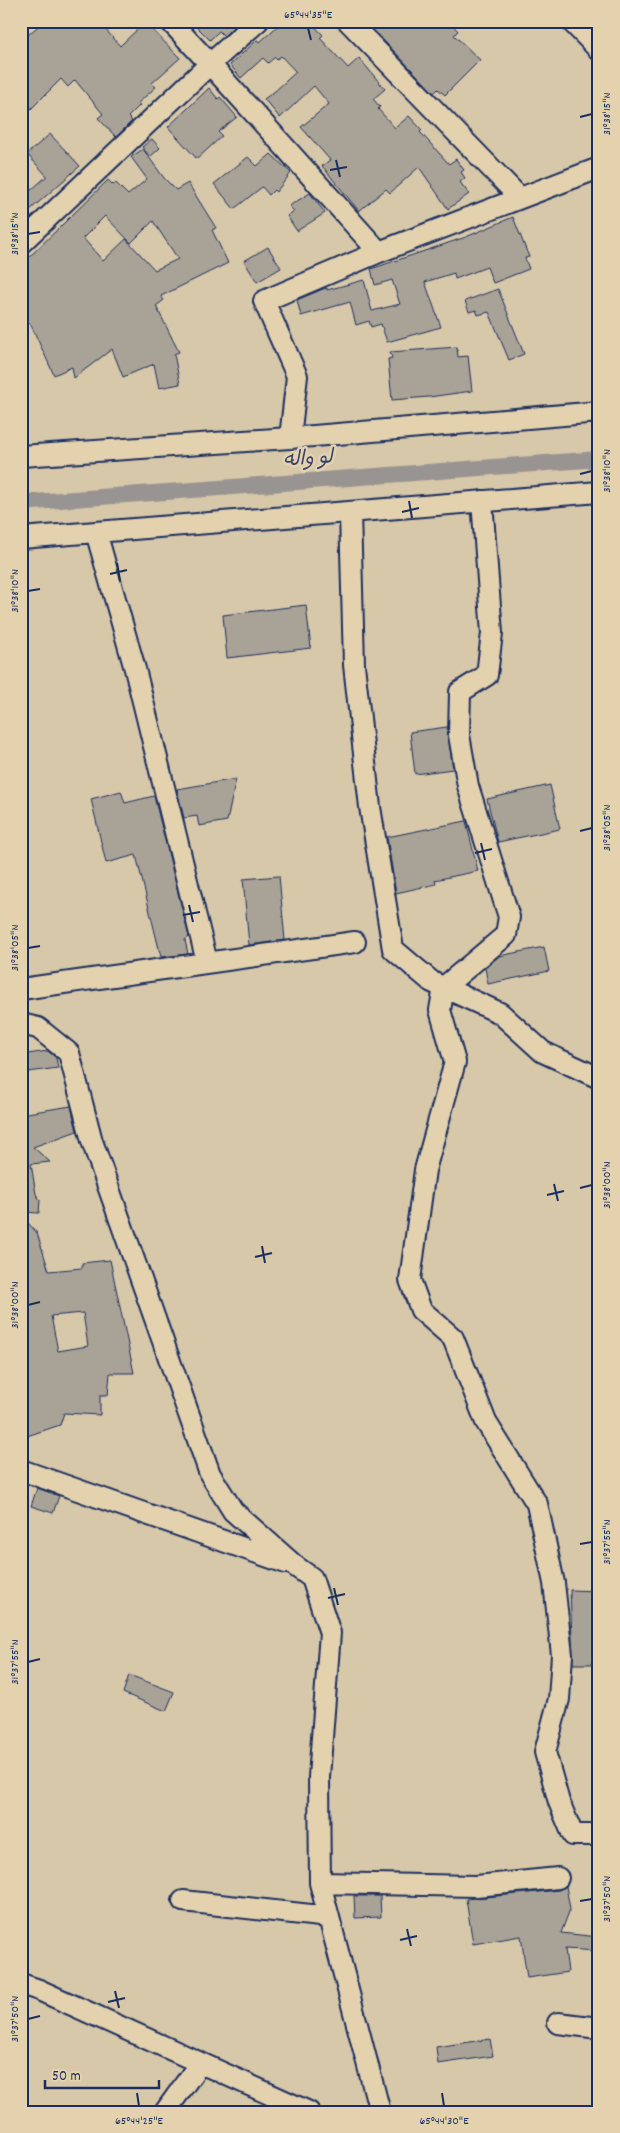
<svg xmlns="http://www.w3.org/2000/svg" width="620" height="2133" font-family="Dekko,'Playpen Sans Arabic',sans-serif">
  <rect width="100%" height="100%" fill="#d8c8aa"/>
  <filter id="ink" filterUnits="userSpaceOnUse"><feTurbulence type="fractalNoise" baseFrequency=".02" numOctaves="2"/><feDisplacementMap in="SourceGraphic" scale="10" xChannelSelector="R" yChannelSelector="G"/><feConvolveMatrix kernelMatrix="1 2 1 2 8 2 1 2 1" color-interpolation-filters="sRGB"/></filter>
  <g filter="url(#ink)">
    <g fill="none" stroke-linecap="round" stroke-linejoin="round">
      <path stroke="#989491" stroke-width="16" d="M21 503 599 459"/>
    </g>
    <path fill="#a9a297" stroke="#1b2f5e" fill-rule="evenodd" d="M44 21H98L120 46 145 22 180 58 152 83 156 87 138 103 140 105 128 117 132 121 116 137 98 118 103 114 75 80 68 87 61 79 31 109 21 100V41Z
      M191 21H239L224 36 219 31 210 40Z
      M283 21H310L323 35 320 38 348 68 359 58 385 89 373 99 380 107 378 109 395 128 409 116 422 130 420 132 449 164 456 159 464 170 461 172 465 178 460 182 469 194 448 209 419 167 390 193 386 189 359 211 322 166 330 160 301 127 329 104 314 86 280 118 264 99 275 91 296 72 281 56 277 59 275 57 268 63 263 58 241 78 230 65 257 40 260 42Z
      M365 21H449L458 31 454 35 480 60 445 95 438 89 434 93Z
      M209 88 218 99 220 97 237 117 218 132 222 136 197 159 168 127Z
      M50 134 80 166 30 210 21 199 47 176 27 154Z
      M152 139 160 148 150 157 142 147Z
      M143 149 164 178 176 190 188 183 216 228 212 230 228 263 161 296 164 300 156 306 179 352 174 354 180 384 159 388 154 364 123 377 112 349 74 378 72 367 54 375 30 323 21 326V265L108 180 113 185 116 183 128 195 147 179 131 157ZM105 216 131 243 153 221 178 259 155 270 126 239 103 261 83 238Z
      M271 154 291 173 276 192 274 190 269 195 262 187 234 209 214 184 248 157 257 166Z
      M310 193 325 213 297 231 287 216 294 211 289 206Z
      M513 217 529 257 525 258 529 269 493 283 487 267 455 279 454 273 425 282 441 327 387 342 381 324 371 327 369 321 356 325 350 302 301 316 297 300 323 289 327 288V290L364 280 372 311 400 304 392 280 375 285 371 269 466 237Z
      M268 247 281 268 257 282 244 261Z
      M498 289 524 354 509 360 489 312 478 315 476 310 469 312 465 301Z
      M457 347 458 357 468 356 472 391 429 397 392 400 388 359 392 358 390 352Z
      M306 605 311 648 227 658 223 615Z
      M447 727 453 769 415 774 410 732Z
      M236 779 227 821 199 826 197 816 184 818 177 789Z
      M550 785 560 829 498 842 487 799Z
      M121 791 125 803 154 796 189 937 185 940 188 954 161 957 136 855 106 863 91 799Z
      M466 821 478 871 435 880 436 884 396 893 387 837Z
      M279 876 285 940 249 945 243 879Z
      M544 947 549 971 488 984 485 968 499 956Z
      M48 1051 56 1058 58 1068 21 1073V1055Z
      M71 1106 77 1131 33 1147 50 1162 31 1164 36 1194 40 1200 39 1213 21 1212V1137L23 1127H21V1114Z
      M21 1215 37 1233 49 1271 82 1268V1263L110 1260 134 1373H110L108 1395H100V1415L64 1413 60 1425 21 1438V1372H28L21 1338ZM83 1313 88 1346 58 1351 51 1316Z
      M37 1488 59 1496 53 1513 31 1506Z
      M570 1590 599 1591V1664H573Z
      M129 1675 174 1692 166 1711 123 1693Z
      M566 1886 570 1909 561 1933 599 1937V1951L565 1949 568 1972 527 1978 521 1936 473 1944 466 1899 559 1890Z
      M354 1896H380L381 1917 355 1918Z
      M490 2039 493 2056 438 2064 436 2047Z"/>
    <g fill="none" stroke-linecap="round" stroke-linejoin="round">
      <defs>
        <path id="minor" d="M170 21 210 64 379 252
          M348 21 519 197
          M571 21 599 50
          M21 243 210 64 258 21
          M290 438 297 376 264 301 379 252 599 168
          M21 456 290 438 599 412
          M482 501 492 633 487 675 460 692 459 735 468 786 509 917 506 935 444 987 440 1010 455 1062 425 1170 410 1280 421 1310 453 1338 486 1422 537 1504 554 1583 562 1655 559 1699 545 1752 559 1802 573 1835H599
          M350 512 354 665 370 807 393 949 432 982 500 1013 543 1052 599 1078
          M96 532 135 669 207 962
          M21 538 599 492
          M21 989 355 942
          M21 1024 38 1028 69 1053 92 1141 210 1474 233 1511 295 1566 312 1578 330 1633 319 1777 320 1883 380 2112
          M21 1470 286 1563
          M320 1883 476 1886 558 1878
          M183 1901 329 1917
          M21 1984 39 1990 309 2112
          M558 2023 599 2028
          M165 2112 200 2063"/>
      </defs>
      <use href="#minor" stroke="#1b2f5e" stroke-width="24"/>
      <use href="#minor" stroke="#e4d2af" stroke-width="20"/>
    </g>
  </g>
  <path fill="none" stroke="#1b2f5e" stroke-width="2" d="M308 28 311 40M580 117 592 114M336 160 340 177M330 170 347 167M28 234 40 232M580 474 592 471M409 501 412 518M402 512 419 508M117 563 120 581M110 574 127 570M28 591 40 589M580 831 592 828M481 843 485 860M475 853 492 849M189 905 193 922M183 915 200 912M28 948 40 946M554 1184 558 1201M580 1188 592 1185M547 1195 564 1191M262 1246 265 1263M255 1257 272 1253M28 1305 40 1302M580 1544 592 1542M334 1588 338 1605M328 1598 345 1594M28 1662 40 1659M580 1901 592 1899M407 1929 411 1946M400 1940 417 1936M115 1991 119 2008M108 2002 125 1998M28 2019 40 2016M137 2093 139 2106M442 2093 444 2106"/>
  <g text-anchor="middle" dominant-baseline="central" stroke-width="5" stroke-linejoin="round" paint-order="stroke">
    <g font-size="20" font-style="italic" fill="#344368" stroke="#e4d2af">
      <text transform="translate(308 460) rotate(-4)">لو واله</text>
    </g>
  </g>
  <rect width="620" height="2133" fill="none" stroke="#e4d2af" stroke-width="55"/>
  <path d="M45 2080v8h114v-8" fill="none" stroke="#1b2f5e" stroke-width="2.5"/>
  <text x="52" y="2080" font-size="15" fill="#1b2f5e" stroke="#e4d2af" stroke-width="4" paint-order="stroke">50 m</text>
  <rect x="28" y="28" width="564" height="2078" fill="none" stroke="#1b2f5e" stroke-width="2"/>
  <g font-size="12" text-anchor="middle" fill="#1b2f5e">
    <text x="308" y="18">65°44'35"E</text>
    <text transform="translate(606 114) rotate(-90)" y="4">31°38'15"N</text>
    <text transform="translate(14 234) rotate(-90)" y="4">31°38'15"N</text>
    <text transform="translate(606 471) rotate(-90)" y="4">31°38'10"N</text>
    <text transform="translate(14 591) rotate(-90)" y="4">31°38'10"N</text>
    <text transform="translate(606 828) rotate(-90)" y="4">31°38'05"N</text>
    <text transform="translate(14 948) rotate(-90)" y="4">31°38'05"N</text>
    <text transform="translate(606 1185) rotate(-90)" y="4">31°38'00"N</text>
    <text transform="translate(14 1305) rotate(-90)" y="4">31°38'00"N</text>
    <text transform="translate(606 1542) rotate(-90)" y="4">31°37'55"N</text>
    <text transform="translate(14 1662) rotate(-90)" y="4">31°37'55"N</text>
    <text transform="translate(606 1899) rotate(-90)" y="4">31°37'50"N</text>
    <text transform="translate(14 2019) rotate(-90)" y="4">31°37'50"N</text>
    <text x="139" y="2124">65°44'25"E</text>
    <text x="444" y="2124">65°44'30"E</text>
  </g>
</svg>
